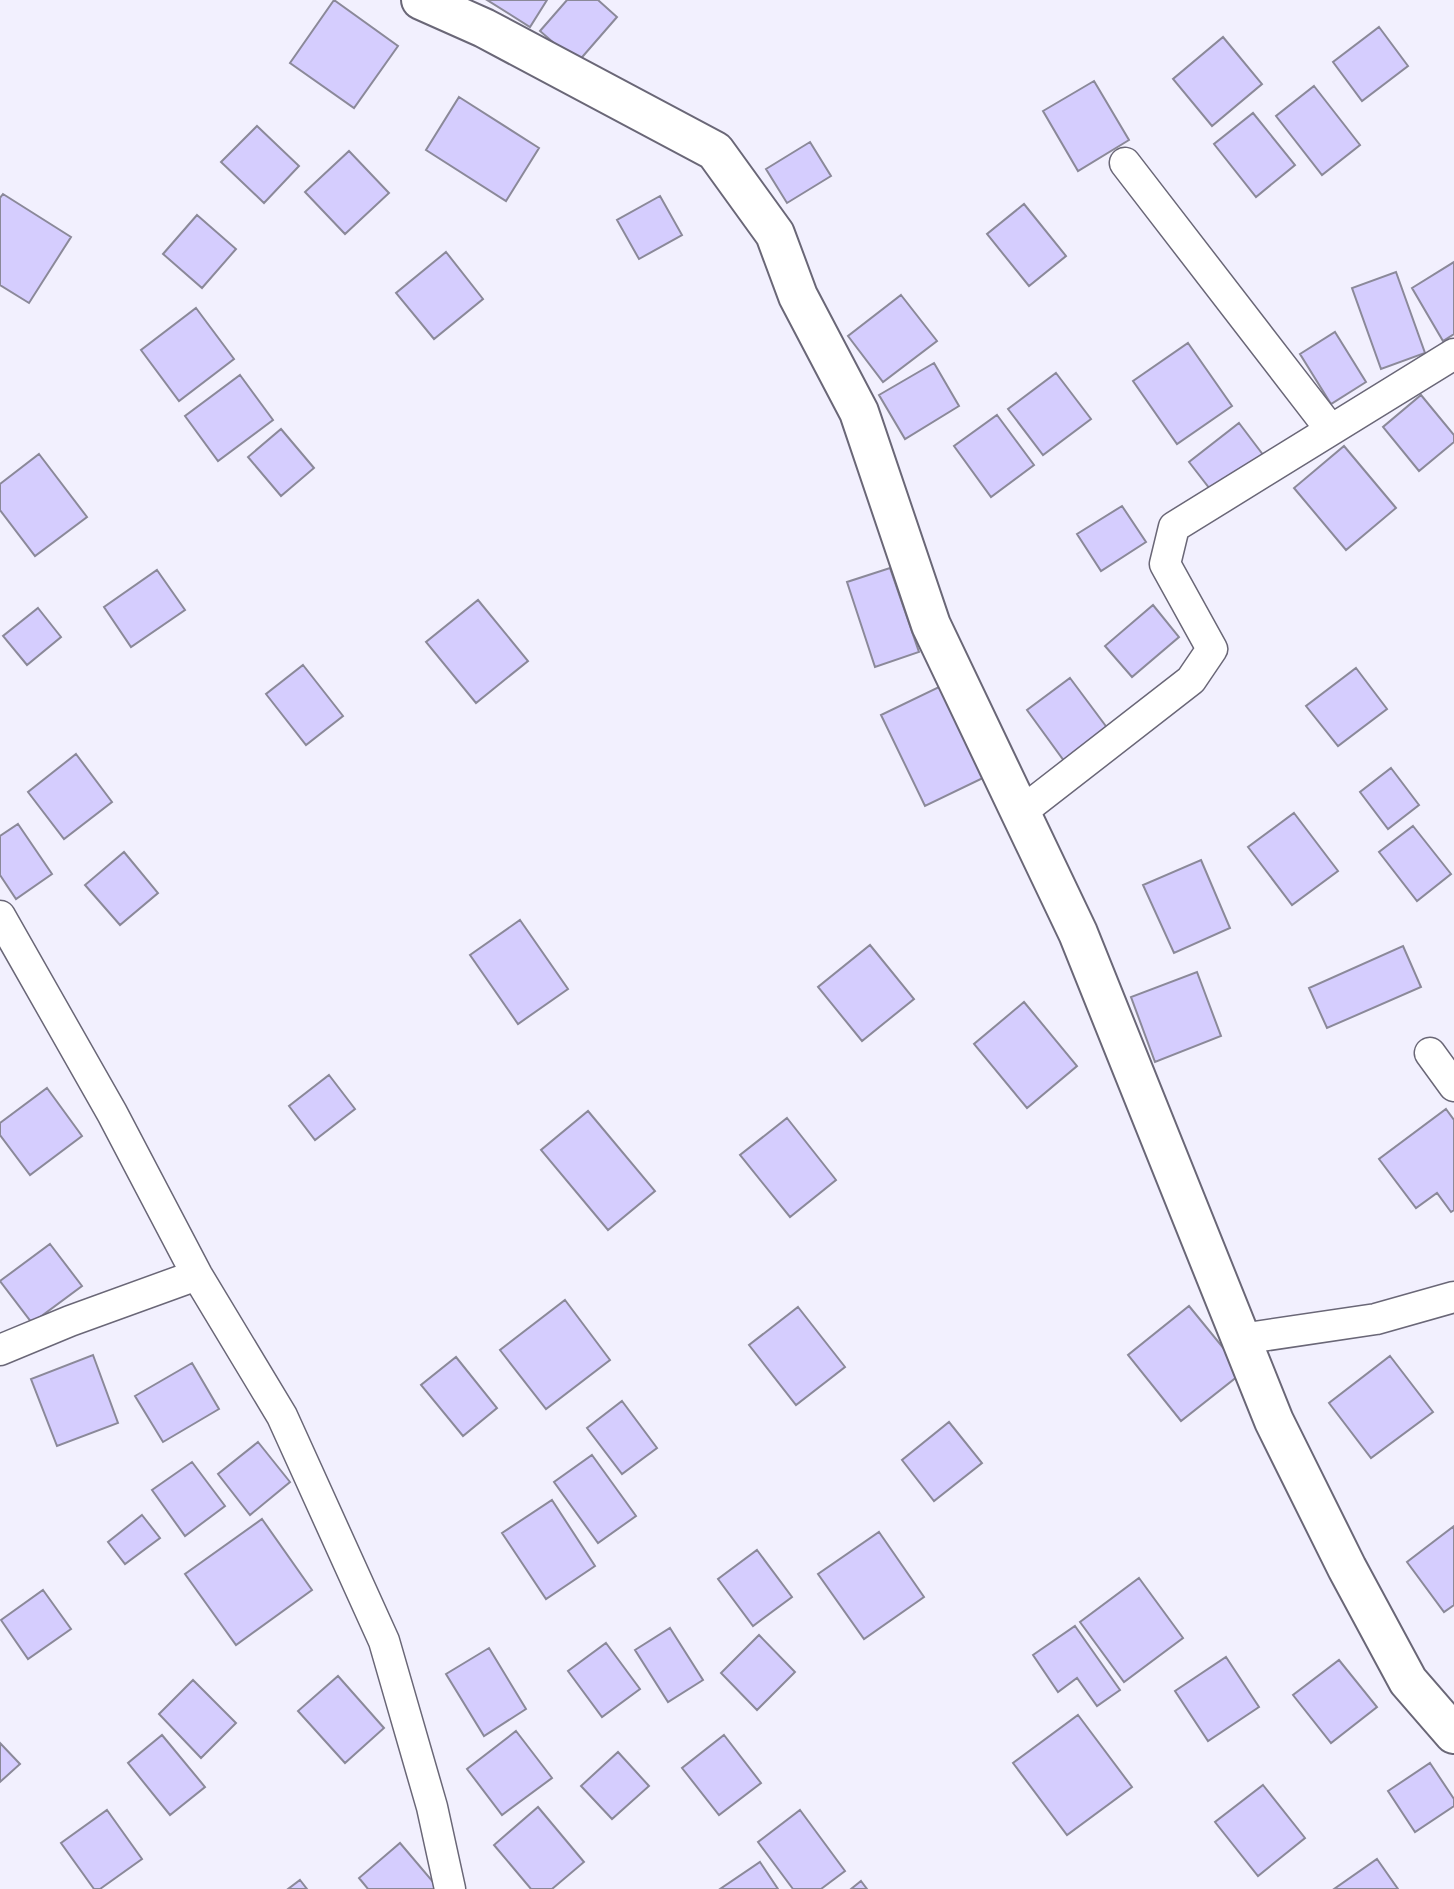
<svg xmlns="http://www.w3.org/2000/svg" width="1454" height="1889" font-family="'Asap Condensed',sans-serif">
  <rect width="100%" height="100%" fill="#f2f0fe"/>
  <path fill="#d5cdfe" stroke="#8b8999" stroke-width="2" d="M334 0 398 46 354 108 290 63Z
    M487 0H547L530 27Z
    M567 0H598L617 17 577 63 540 31Z
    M1379 27 1408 66 1362 101 1333 62Z
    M1223 37 1262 84 1212 126 1173 79Z
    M1094 81 1129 140 1078 171 1043 111Z
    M1314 86 1360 145 1322 175 1276 116Z
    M459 97 539 148 506 201 426 150Z
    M1253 113 1295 165 1256 197 1214 144Z
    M257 126 299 166 264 203 221 162Z
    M810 142 831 176 787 203 766 169Z
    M349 151 389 193 345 234 305 192Z
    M3 194 71 237 29 303 0 285V198Z
    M660 196 682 235 639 259 617 220Z
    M1024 204 1066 256 1029 286 987 234Z
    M197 215 236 249 202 288 163 254Z
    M446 252 483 299 434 339 396 293Z
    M1454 262V334L1443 341 1412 288Z
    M1396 272 1425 353 1381 369 1352 288Z
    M901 295 937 341 883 382 848 336Z
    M196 308 234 359 179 401 141 350Z
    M1335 332 1366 382 1331 404 1300 354Z
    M1188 343 1232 406 1177 444 1133 381Z
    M934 363 959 406 905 439 879 395Z
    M1056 373 1091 419 1043 455 1008 409Z
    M240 375 273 420 218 461 185 416Z
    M1421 395 1454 435V442L1419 471 1383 427Z
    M997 415 1034 465 991 497 954 446Z
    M1239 423 1267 460 1217 498 1189 462Z
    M281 429 314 468 281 496 248 457Z
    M1344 446 1396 508 1346 550 1294 488Z
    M39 454 87 517 35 556 0 510V484Z
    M1122 506 1146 542 1101 571 1077 534Z
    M890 568 919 652 875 667 847 582Z
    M157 570 185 610 131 647 104 607Z
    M478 600 528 661 476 703 426 642Z
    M1153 605 1179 637 1132 677 1105 646Z
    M38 608 61 637 27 665 3 636Z
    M303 665 343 716 306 745 266 694Z
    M1356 668 1387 709 1338 746 1306 706Z
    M1070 678 1111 733 1067 765 1027 710Z
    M941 686 985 777 925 806 881 715Z
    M76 754 112 802 64 839 28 792Z
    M1391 768 1419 805 1388 829 1360 792Z
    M1294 813 1338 871 1292 905 1248 847Z
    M18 824 52 874 16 899 0 875V836Z
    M1413 826 1451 874 1417 901 1379 852Z
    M124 852 158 893 120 925 85 885Z
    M1201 860 1230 928 1174 953 1143 885Z
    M520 920 568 989 518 1024 470 955Z
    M870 945 914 999 862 1041 818 987Z
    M1403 946 1421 987 1327 1028 1309 988Z
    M1197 972 1221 1036 1155 1062 1131 997Z
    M1024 1002 1077 1066 1027 1108 974 1044Z
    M329 1075 355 1109 315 1140 289 1106Z
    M47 1088 82 1136 30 1175 0 1135V1123Z
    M1446 1109 1454 1120V1210L1451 1212 1437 1193 1416 1208 1379 1159Z
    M588 1111 655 1191 608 1230 541 1150Z
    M787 1118 836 1180 790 1217 740 1155Z
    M50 1244 82 1286 32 1323 0 1281Z
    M565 1300 610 1360 546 1409 500 1350Z
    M1189 1306 1243 1372 1181 1421 1128 1355Z
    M798 1307 845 1367 796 1405 749 1345Z
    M93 1355 118 1423 57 1446 31 1379Z
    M1390 1356 1433 1412 1371 1458 1329 1403Z
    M456 1357 497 1408 463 1436 421 1385Z
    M192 1363 219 1409 163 1442 135 1396Z
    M622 1401 657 1448 622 1474 587 1428Z
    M949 1422 982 1463 934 1501 902 1460Z
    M258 1442 290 1482 250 1515 218 1474Z
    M592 1455 636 1516 598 1543 554 1482Z
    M192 1462 225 1506 185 1536 152 1490Z
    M552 1500 595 1566 546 1599 502 1533Z
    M142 1515 160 1538 125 1564 108 1542Z
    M262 1519 312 1590 236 1645 185 1574Z
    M1454 1526V1605L1444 1612 1407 1562Z
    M879 1532 924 1597 864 1639 818 1574Z
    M757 1550 792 1597 753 1626 718 1579Z
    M1139 1578 1183 1638 1124 1682 1080 1622Z
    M43 1590 71 1629 28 1659 1 1620Z
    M1075 1626 1120 1690 1097 1706 1077 1678 1058 1692 1033 1655Z
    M670 1628 703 1680 668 1702 635 1650Z
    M759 1635 795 1672 757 1710 721 1673Z
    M606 1643 640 1689 602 1717 568 1671Z
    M489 1648 526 1709 484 1736 446 1674Z
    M1226 1657 1259 1707 1208 1741 1175 1691Z
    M1339 1660 1377 1707 1331 1743 1293 1695Z
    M338 1676 384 1728 345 1763 298 1711Z
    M193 1680 236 1723 201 1758 159 1714Z
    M1078 1715 1132 1787 1067 1835 1013 1763Z
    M516 1731 552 1778 502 1815 467 1769Z
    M162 1735 205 1787 170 1815 128 1763Z
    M724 1735 761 1783 719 1815 682 1768Z
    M0 1743 20 1764 0 1782Z
    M618 1752 649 1786 612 1819 581 1786Z
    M1430 1763 1454 1799V1806L1415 1832 1388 1791Z
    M1263 1785 1305 1838 1258 1876 1215 1822Z
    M538 1807 584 1862 552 1889H531L494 1845Z
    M107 1810 142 1859 100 1889H94L61 1843Z
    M800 1810 845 1871 821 1889H793L758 1842Z
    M400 1843 439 1889H368L359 1878Z
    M1377 1859 1398 1889H1334Z
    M760 1862 778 1889H720Z
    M300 1880 307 1889H288Z
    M861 1881 867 1889H851Z"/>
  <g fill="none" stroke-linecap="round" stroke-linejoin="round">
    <defs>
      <path id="minor" d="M1125 163 1331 430
        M1020 813 1191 680 1212 649 1165 564 1174 527 1454 354
        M0 916 112 1113 197 1275 282 1416 384 1641 432 1807 450 1889
        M1430 1053 1454 1086
        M1241 1339 1376 1319 1454 1297
        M0 1350 70 1321 197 1275"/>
      <path id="secondary" d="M421 0 484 28 715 151 775 234 798 296 859 412 931 625 1078 933 1274 1421 1347 1568 1408 1681 1454 1734"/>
    </defs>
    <use href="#minor" stroke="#6a6777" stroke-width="33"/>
    <use href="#secondary" stroke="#6a6777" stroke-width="42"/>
    <use href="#minor" stroke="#fff" stroke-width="30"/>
    <use href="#secondary" stroke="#fff" stroke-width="38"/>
  </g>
</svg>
